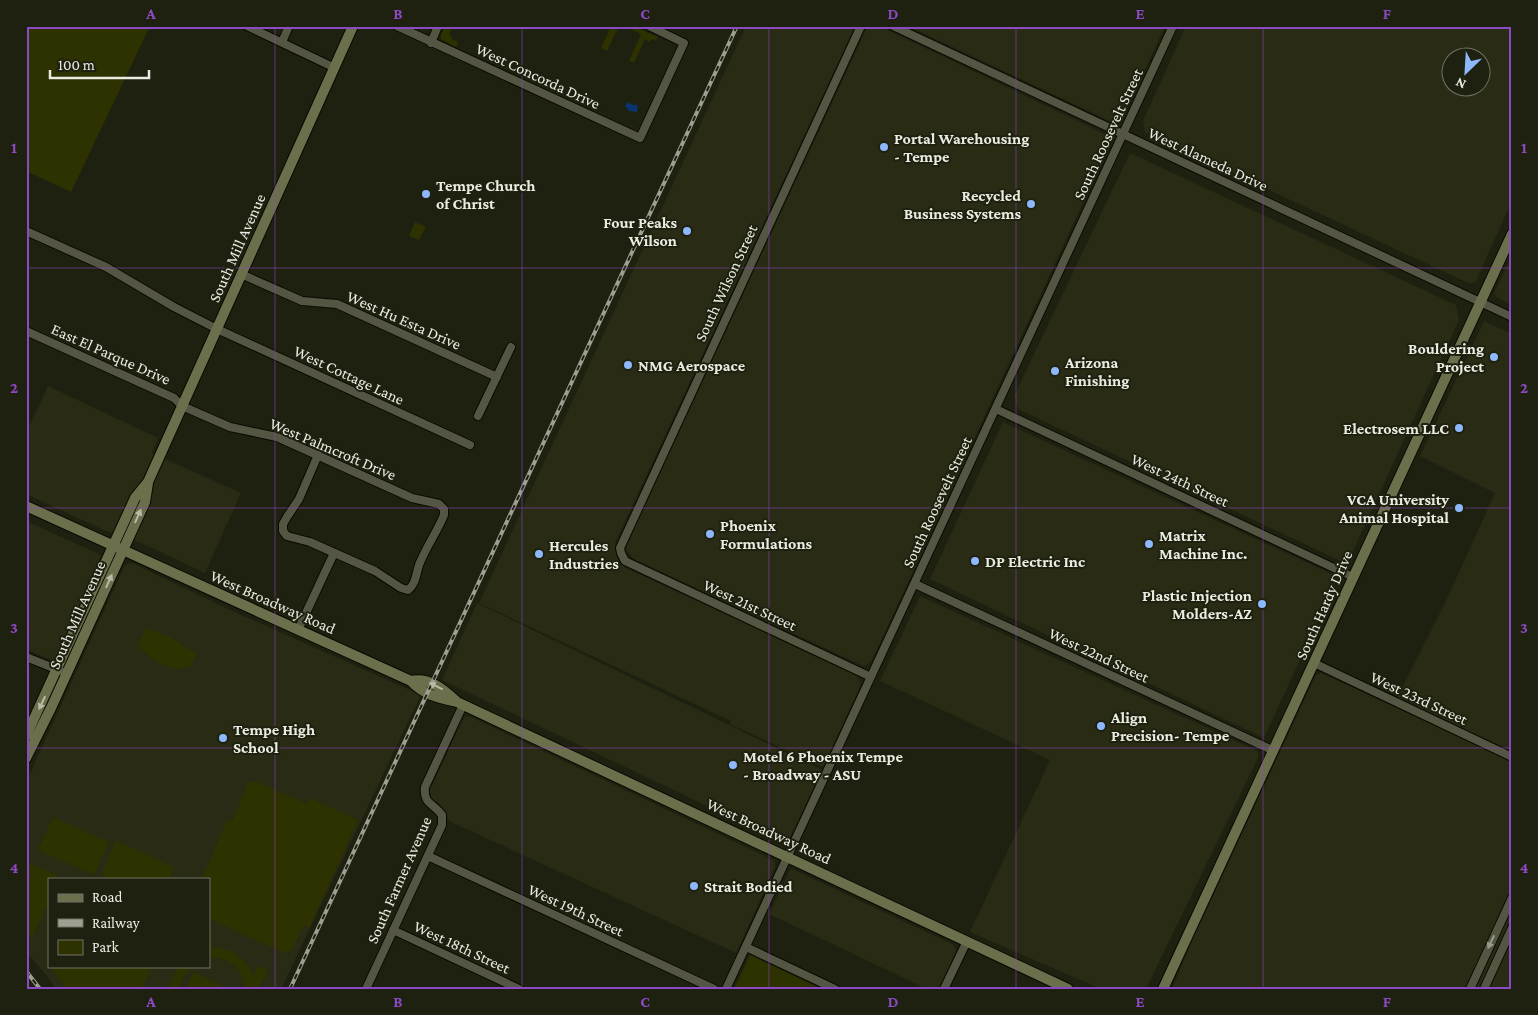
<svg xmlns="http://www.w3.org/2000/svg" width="1538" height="1015" font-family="'Crimson Pro',serif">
  <rect width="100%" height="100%" fill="#1f2110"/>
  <path fill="#292b14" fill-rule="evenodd" d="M746 26H855L616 541 615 551 619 562 626 568 856 675 860 681V687L823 767 730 724 731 721 479 603Z
    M869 26H879L1101 132 1108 136 1111 142 872 660 865 666 859 664 634 559 626 550 627 545 691 406 865 32Z
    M908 26H1165L1123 117 1115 122 1110 121Z
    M1186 26H1512V201L1476 281 1472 283H1468L1145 132 1143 121ZM1450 58H1480V88H1450Z
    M1130 153 1456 305 1459 320 1347 564 1018 409 1014 396Z
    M1512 256V305L1496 297 1494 293Z
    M1484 321 1512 334V989H1172L1194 936 1316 675 1321 673 1449 732 1452 723 1397 698 1444 605 1495 493 1420 456Z
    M48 386 158 438 152 453 241 493 205 573 139 542 106 531 26 494V433Z
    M1003 422 1338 577 1264 738 930 579Z
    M26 521 101 555 88 584 85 597 56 662 26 649Z
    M132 563 226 608 421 695 281 989H56L47 976 26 952V782L124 567 127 564ZM49 879H209V966H49Z
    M920 596 1257 751 1259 756 1146 989H1101L970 932 1050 760 880 681Z
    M477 603 822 770 787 844 442 680Z
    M469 716 775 861V867L736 953 449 821 443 809 431 798 430 790 462 721 465 717Z
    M790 870H794L952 944 955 947 956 952 940 989H927L769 914Z"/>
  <path fill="#2e3100" d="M26 26H150L71 192 26 171Z
    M445 26H453L449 34 452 36 451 39 458 42 456 47 441 39V35Z
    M611 26H619L607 51 601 48Z
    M632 26 658 37 656 41 652 39 650 42 645 39 634 63 629 61 641 34 631 29Z
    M415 222 426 227 419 240 409 236Z
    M146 628 163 635 170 636 186 648 197 653 191 666C187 667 183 669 179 669 164 668 147 657 138 645Z
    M255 781 307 804 310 798 358 820 309 928 304 925 292 950 284 953 209 919V879H202L227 820 232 822 248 783Z
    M53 817 109 842 94 875 38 850Z
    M116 841 174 867 169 879H110L101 875Z
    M26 862 56 874 58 879H49V902L32 938 26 935Z
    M209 947C228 946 247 957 253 976L258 966 268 970 259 989H245C244 969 228 956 209 958Z
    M750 955 822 989H734Z
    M50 966H153L141 989H67Z
    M178 966H191L185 974 178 989H168Z
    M193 972 230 989H185Z"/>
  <path fill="#0b3470" d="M628 102 633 105H638L637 112 629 111 625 106Z"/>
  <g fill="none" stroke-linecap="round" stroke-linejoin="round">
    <defs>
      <path id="street" d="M247 26 335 68
        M397 26 640 138 684 43 649 26
        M861 26 620 548 621 553 625 561 871 677
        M893 26 1512 317
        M282 42 289 26
        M431 43 438 26
        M26 231 106 267 174 307 217 329 470 445
        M241 274 302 301 337 304 497 377
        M26 331 174 398 182 406 230 427 277 437 412 498 439 504 444 509V515C437 532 426 547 419 565 416 574 416 584 408 590L401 588 375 571 310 542 287 536 283 531V524L287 517 299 499 318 455
        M996 409 1353 577
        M478 416 511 347
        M915 584 1272 750
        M298 630 334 553
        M26 657 61 671
        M1314 663 1512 757
        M428 856 714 989
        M393 930 519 989
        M746 947 835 989
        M366 989 442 825V815C434 803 423 805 425 787L463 705
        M726 989 1173 26
        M944 989 967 941
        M1470 989 1512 898
        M1484 989 1512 928"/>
      <path id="secondary" d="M26 506 411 681C424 695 439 698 457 702L1068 989
        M411 681C429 677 443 689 456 701
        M26 736 135 498 148 482 353 26
        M26 758 51 708 145 502 148 483
        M1163 989 1512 234"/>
    </defs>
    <use href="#street" stroke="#090a00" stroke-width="10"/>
    <use href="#secondary" stroke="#090a00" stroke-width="12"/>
    <use href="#street" stroke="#545643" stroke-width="8"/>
    <use href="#secondary" stroke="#6c6f4c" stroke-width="10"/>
    <defs>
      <path id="rail" d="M26 971 40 989
        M290 989 737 26"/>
    </defs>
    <use href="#rail" stroke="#9d9f91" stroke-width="4"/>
    <use href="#rail" stroke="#1f2110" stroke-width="2" stroke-dasharray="5.5" stroke-linecap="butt"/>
  </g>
  <defs><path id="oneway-solid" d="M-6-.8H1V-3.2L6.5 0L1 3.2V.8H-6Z" transform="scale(1.25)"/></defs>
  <g fill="#b8baa5">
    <use href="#oneway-solid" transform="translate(138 516) rotate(-66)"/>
    <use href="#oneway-solid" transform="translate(109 581) rotate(-66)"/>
    <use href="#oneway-solid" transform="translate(436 686) rotate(-154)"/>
    <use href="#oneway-solid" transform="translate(42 703) rotate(115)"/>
  </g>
  <use fill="#989a8a" href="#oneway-solid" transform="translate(1491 942) rotate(115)"/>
  <path fill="none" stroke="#8c49c4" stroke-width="1" stroke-opacity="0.55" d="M275 26V989M522 26V989M769 26V989M1016 26V989M1263 26V989M26 268H1512M26 508H1512M26 748H1512"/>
  <g fill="#8db9fc" stroke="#1f2110" stroke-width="2">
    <circle cx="884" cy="147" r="5"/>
    <circle cx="426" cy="194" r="5"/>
    <circle cx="1031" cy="204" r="5"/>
    <circle cx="687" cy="231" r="5"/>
    <circle cx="1494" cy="357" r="5"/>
    <circle cx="628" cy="365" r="5"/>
    <circle cx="1055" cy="371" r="5"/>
    <circle cx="1459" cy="428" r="5"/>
    <circle cx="1459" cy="508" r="5"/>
    <circle cx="710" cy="534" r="5"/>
    <circle cx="1149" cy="544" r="5"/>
    <circle cx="539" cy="554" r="5"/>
    <circle cx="975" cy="561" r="5"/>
    <circle cx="1262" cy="604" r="5"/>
    <circle cx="1101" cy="726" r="5"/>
    <circle cx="223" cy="738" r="5"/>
    <circle cx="733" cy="765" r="5"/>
    <circle cx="694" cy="886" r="5"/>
  </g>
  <g text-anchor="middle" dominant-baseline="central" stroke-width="4" stroke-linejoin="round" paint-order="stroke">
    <g font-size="16" fill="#ebece1" stroke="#1f2110">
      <text transform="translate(538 76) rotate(25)">West Concorda Drive</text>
      <text transform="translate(1108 134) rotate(-65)">South Roosevelt Street</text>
      <text transform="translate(1208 159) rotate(25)">West Alameda Drive</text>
      <text transform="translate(237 248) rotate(-66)">South Mill Avenue</text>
      <text transform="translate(726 283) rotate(-65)">South Wilson Street</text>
      <text transform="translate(404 320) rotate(24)">West Hu Esta Drive</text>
      <text transform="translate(111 354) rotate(24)">East El Parque Drive</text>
      <text transform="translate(349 375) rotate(25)">West Cottage Lane</text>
      <text transform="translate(333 449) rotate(23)">West Palmcroft Drive</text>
      <text transform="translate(1180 480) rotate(25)">West 24th Street</text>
      <text transform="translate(937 502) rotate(-65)">South Roosevelt Street</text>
      <text transform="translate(273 602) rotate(24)">West Broadway Road</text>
      <text transform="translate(750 605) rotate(25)">West 21st Street</text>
      <text transform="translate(1324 605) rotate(-66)">South Hardy Drive</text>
      <text transform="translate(77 615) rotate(-66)">South Mill Avenue</text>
      <text transform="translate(1099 655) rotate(25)">West 22nd Street</text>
      <text transform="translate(1419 698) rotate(25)">West 23rd Street</text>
      <text transform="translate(769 831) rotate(25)">West Broadway Road</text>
      <text transform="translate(399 880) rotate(-66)">South Farmer Avenue</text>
      <text transform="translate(576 910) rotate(25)">West 19th Street</text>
      <text transform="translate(462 947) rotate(25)">West 18th Street</text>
    </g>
    <g font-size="16" font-weight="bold" fill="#ebece1" stroke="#1f2110" text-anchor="start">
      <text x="894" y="138">Portal Warehousing<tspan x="894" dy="18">- Tempe</tspan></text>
      <text x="436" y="185">Tempe Church<tspan x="436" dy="18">of Christ</tspan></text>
      <text x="1021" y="195" text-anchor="end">Recycled<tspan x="1021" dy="18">Business Systems</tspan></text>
      <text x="677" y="222" text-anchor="end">Four Peaks<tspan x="677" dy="18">Wilson</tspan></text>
      <text x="1484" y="348" text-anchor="end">Bouldering<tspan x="1484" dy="18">Project</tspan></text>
      <text x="1065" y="362">Arizona<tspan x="1065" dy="18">Finishing</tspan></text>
      <text x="638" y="365">NMG Aerospace</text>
      <text x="1449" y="428" text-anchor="end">Electrosem LLC</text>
      <text x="1449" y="499" text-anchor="end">VCA University<tspan x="1449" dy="18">Animal Hospital</tspan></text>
      <text x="720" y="525">Phoenix<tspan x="720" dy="18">Formulations</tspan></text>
      <text x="1159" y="535">Matrix<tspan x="1159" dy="18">Machine Inc.</tspan></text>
      <text x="549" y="545">Hercules<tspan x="549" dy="18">Industries</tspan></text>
      <text x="985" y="561">DP Electric Inc</text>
      <text x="1252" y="595" text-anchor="end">Plastic Injection<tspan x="1252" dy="18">Molders-AZ</tspan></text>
      <text x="1111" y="717">Align<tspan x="1111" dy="18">Precision- Tempe</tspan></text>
      <text x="233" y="729">Tempe High<tspan x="233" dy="18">School</tspan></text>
      <text x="743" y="756">Motel 6 Phoenix Tempe<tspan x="743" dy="18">- Broadway - ASU</tspan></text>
      <text x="704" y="886">Strait Bodied</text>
    </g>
  </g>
  <rect width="1538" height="1015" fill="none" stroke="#1f2110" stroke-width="55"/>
  <rect x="48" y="878" width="162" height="90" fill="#1f2110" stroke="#717264"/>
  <rect x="58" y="894" width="25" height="8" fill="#6c6f4c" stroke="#717264"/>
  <text x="92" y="902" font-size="15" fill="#ebece1">Road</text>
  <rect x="58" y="919" width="25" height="8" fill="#9d9f91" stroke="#717264"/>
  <text x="92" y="928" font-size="15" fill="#ebece1">Railway</text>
  <rect x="58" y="940" width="25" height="15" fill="#2e3100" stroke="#717264"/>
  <text x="92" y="952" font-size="15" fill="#ebece1">Park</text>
  <g transform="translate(1466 72) rotate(205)"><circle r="24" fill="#1f2110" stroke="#717264"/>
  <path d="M0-4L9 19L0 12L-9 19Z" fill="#8db9fc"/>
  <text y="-8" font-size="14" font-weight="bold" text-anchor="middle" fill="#ebece1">N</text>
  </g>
  <path d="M50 70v8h99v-8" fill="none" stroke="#ebece1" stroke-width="2.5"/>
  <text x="58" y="70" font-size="15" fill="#ebece1" stroke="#1f2110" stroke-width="4" paint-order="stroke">100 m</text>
  <rect x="28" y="28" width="1482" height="960" fill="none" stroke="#8c49c4" stroke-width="2"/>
  <g font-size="16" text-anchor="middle" font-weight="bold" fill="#8c49c4">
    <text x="151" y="19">A</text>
    <text x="398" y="19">B</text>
    <text x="645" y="19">C</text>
    <text x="893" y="19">D</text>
    <text x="1140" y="19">E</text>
    <text x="1387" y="19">F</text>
    <text x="14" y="153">1</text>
    <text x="1524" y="153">1</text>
    <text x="14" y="393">2</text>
    <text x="1524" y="393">2</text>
    <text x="14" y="633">3</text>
    <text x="1524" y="633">3</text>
    <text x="14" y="873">4</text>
    <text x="1524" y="873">4</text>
    <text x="151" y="1007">A</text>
    <text x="398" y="1007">B</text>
    <text x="645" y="1007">C</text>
    <text x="893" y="1007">D</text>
    <text x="1140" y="1007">E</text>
    <text x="1387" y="1007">F</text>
  </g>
</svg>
